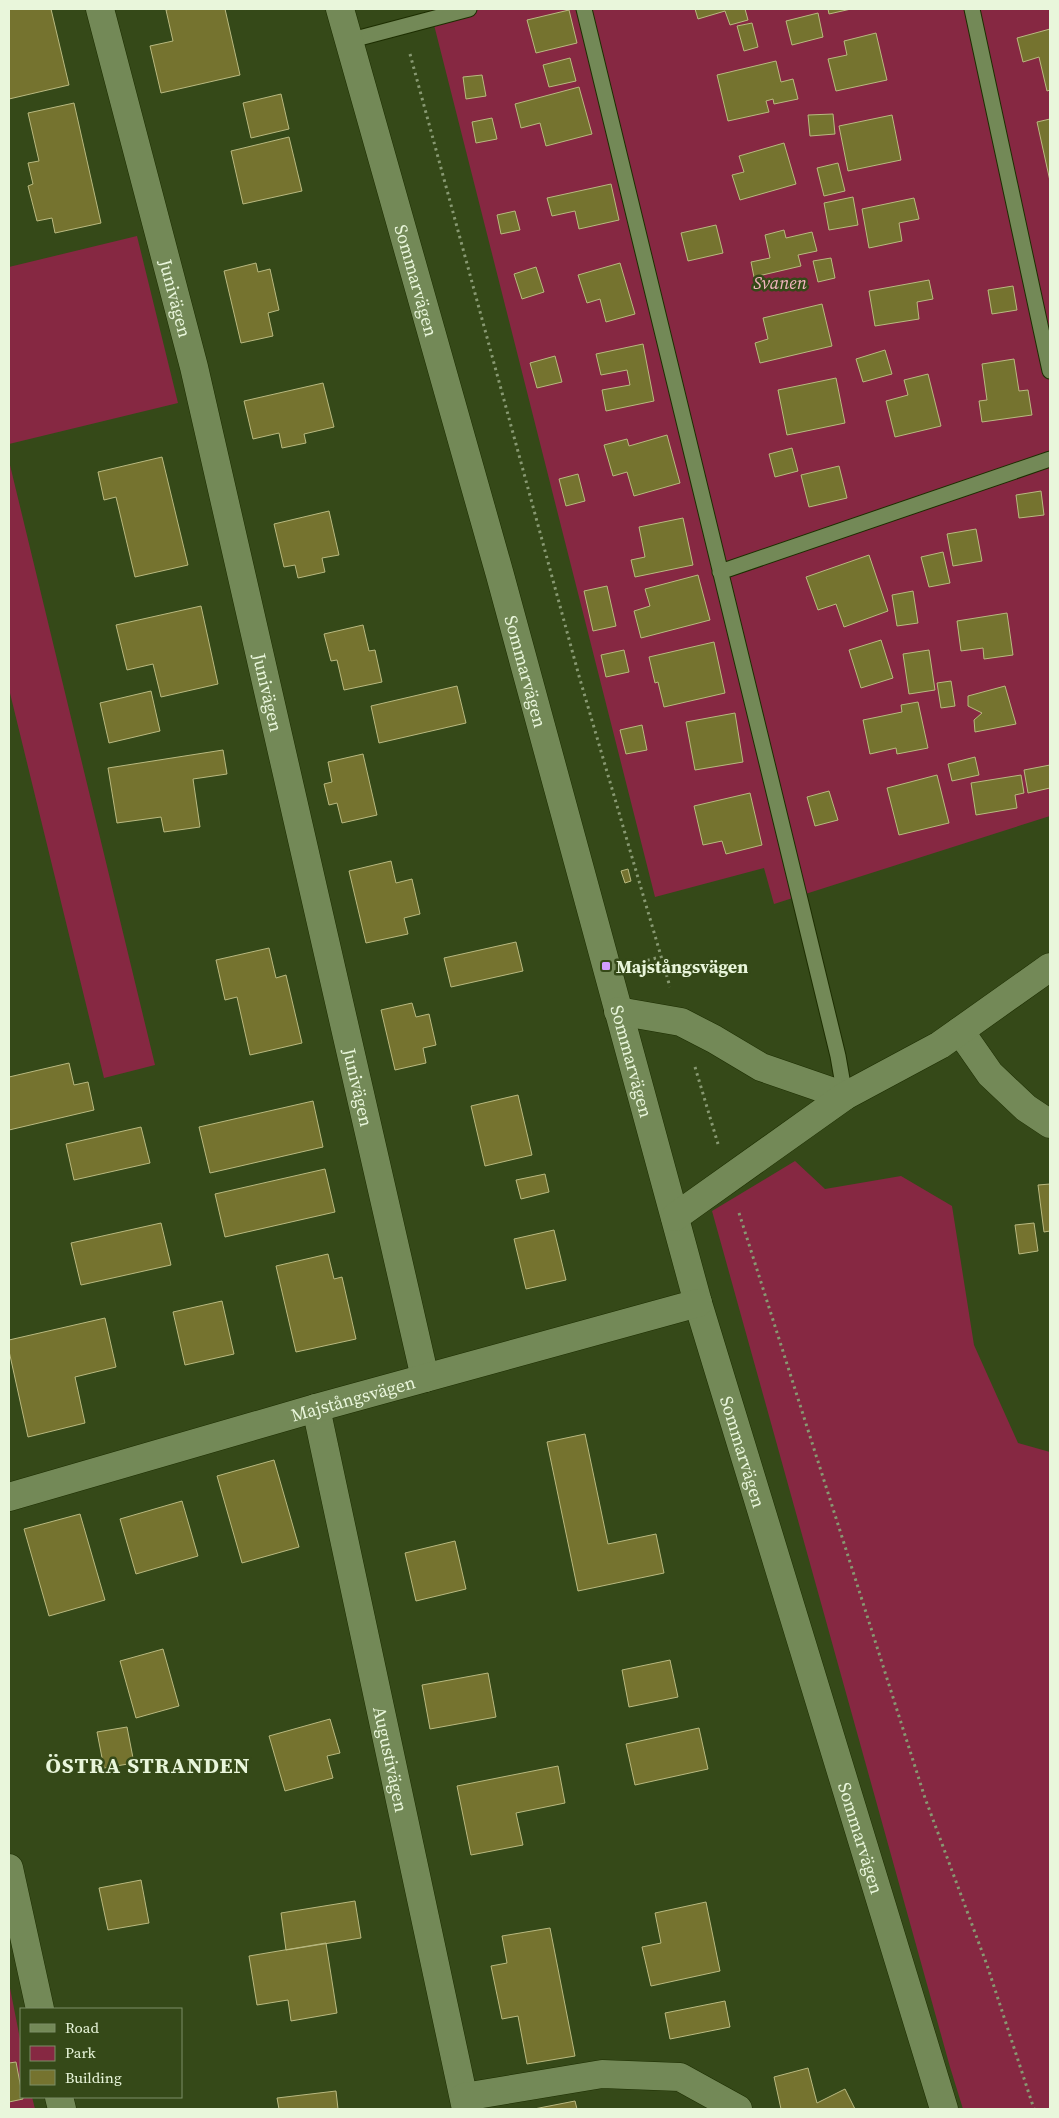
<svg xmlns="http://www.w3.org/2000/svg" width="1059" height="2118" font-family="'Source Serif 4',serif">
  <rect width="100%" height="100%" fill="#354918"/>
  <path fill="#862842" d="M430 9H1050V816L774 904 764 868 655 897Z
    M137 236 178 403 9 444V267Z
    M9 461 155 1065 104 1078 9 689Z
    M795 1161 825 1189 901 1176 952 1206 974 1345 1018 1443 1050 1452V2109H963L950 2067 712 1211Z
    M9 1983 21 2044V2097H32L35 2109H9Z"/>
  <path fill="#75732f" stroke="#b9b980" d="M9 9H51L69 85 9 99Z
    M170 9H225L240 75 161 93 150 46 173 41 166 10Z
    M695 9H745L748 20 730 25 725 11 698 19Z
    M828 9H851L829 14Z
    M569 10 577 43 536 53 527 20Z
    M818 13 823 37 792 45 786 21Z
    M752 23 758 47 744 51 737 26Z
    M1050 29V90L1047 91 1039 57 1023 62 1017 38Z
    M876 33 887 80 836 91 828 59 847 55 844 41Z
    M570 58 576 81 549 87 543 65Z
    M776 61 781 82 793 79 798 99 774 104 773 99 766 101 769 112 728 121 717 75Z
    M482 75 486 96 466 99 463 77Z
    M579 87 592 134 546 146 540 123 521 128 515 104Z
    M281 94 289 129 251 138 243 103Z
    M74 103 101 223 55 233 52 218 37 221 28 186 33 184 28 163 39 161 28 113Z
    M833 114 835 134 810 136 808 115Z
    M892 115 901 160 848 171 839 126Z
    M492 118 497 139 476 143 472 122Z
    M1050 119V181L1037 122Z
    M289 137 302 191 243 204 231 151Z
    M784 143 796 184 740 200 732 175 744 172 739 156Z
    M838 163 845 191 824 196 817 168Z
    M611 184 619 220 579 229 575 211 552 216 547 198Z
    M853 197 858 225 829 230 824 203Z
    M914 198 919 219 899 223 902 241 869 248 862 209Z
    M515 211 520 230 501 234 497 215Z
    M716 225 723 253 688 261 681 233Z
    M784 230 786 238 812 232 817 251 798 255 801 266 754 277 751 262 770 258 765 235Z
    M831 258 835 278 818 282 813 261Z
    M256 263 258 272 270 269 279 310 268 313 273 336 241 343 224 271Z
    M620 263 635 314 606 322 600 299 587 303 578 275Z
    M536 267 544 292 522 299 514 274Z
    M929 280 933 299 917 302 919 319 875 326 869 291Z
    M1013 286 1017 310 992 314 988 290Z
    M822 304 832 346 760 363 755 343 768 339 763 318Z
    M643 344 654 401 606 411 602 390 630 385 627 370 601 375 596 354Z
    M885 350 892 374 863 382 856 359Z
    M555 356 562 382 537 388 530 363Z
    M1014 359 1019 391 1028 390 1032 415 982 422 979 401 987 400 982 364Z
    M928 374 941 426 895 437 886 401 908 395 904 380Z
    M836 378 845 423 787 435 778 390Z
    M323 383 334 427 304 434 306 443 282 448 279 433 253 439 244 401Z
    M667 435 680 483 634 496 627 472 613 476 604 445 627 439 629 446Z
    M792 448 798 471 775 477 769 454Z
    M162 457 188 565 135 577 116 497 104 500 98 472Z
    M839 466 847 498 809 507 801 475Z
    M578 474 585 501 566 506 559 479Z
    M1041 491 1044 515 1019 518 1016 495Z
    M329 511 339 555 322 558 325 572 298 578 295 565 284 567 274 524Z
    M683 518 693 565 635 577 631 560 645 557 639 527Z
    M976 529 982 561 953 566 947 534Z
    M943 552 950 583 929 587 921 557Z
    M869 555 888 611 844 627 836 604 818 610 806 577Z
    M698 575 710 620 641 638 634 611 650 606 645 589Z
    M607 586 616 626 593 631 584 591Z
    M913 591 918 623 897 626 892 595Z
    M201 606 218 684 161 697 153 664 127 670 116 625Z
    M1007 613 1013 655 984 659 983 648 961 651 957 621Z
    M363 625 369 651 375 650 382 682 344 690 337 660 331 661 324 634Z
    M881 640 893 678 861 688 849 650Z
    M714 642 725 693 664 707 658 682 655 683 649 657Z
    M624 650 629 672 606 677 601 655Z
    M929 650 935 690 909 694 903 654Z
    M951 681 955 706 941 708 937 683Z
    M457 686 466 723 379 743 371 706Z
    M1005 686 1016 724 975 732 974 720 982 713 968 706V696Z
    M151 691 160 731 109 743 100 703Z
    M918 702 928 748 897 754 896 748 870 754 863 720 902 712 901 705Z
    M735 713 743 762 695 770 686 722Z
    M642 725 647 750 626 754 620 730Z
    M223 750 227 774 193 779 200 827 164 832 161 817 117 823 108 768Z
    M363 754 377 815 342 823 337 803 329 805 324 784 332 782 328 762Z
    M975 757 979 775 952 781 948 764Z
    M1050 765V788L1028 793 1024 770Z
    M937 775 949 823 899 835 887 788Z
    M1021 775 1024 793 1015 795 1017 808 976 815 971 783Z
    M829 791 838 820 815 826 807 797Z
    M750 793 762 845 726 854 722 841 703 845 694 806Z
    M391 861 396 883 412 879 420 914 404 918 408 934 366 943 349 871Z
    M628 869 631 881 625 883 621 871Z
    M516 942 523 971 451 987 444 958Z
    M269 948 276 978 286 975 302 1043 250 1055 237 997 225 1000 216 960Z
    M412 1003 416 1017 429 1014 436 1045 423 1048 426 1063 395 1070 381 1010Z
    M69 1063 74 1085 88 1082 94 1110 9 1130V1077Z
    M518 1095 532 1155 485 1166 471 1106Z
    M313 1101 323 1147 210 1173 199 1127Z
    M141 1127 150 1163 74 1180 66 1144Z
    M325 1169 335 1212 225 1237 215 1194Z
    M545 1174 549 1192 521 1199 516 1180Z
    M1050 1184V1231L1044 1232 1038 1185Z
    M161 1223 171 1265 81 1285 71 1243Z
    M1034 1223 1038 1251 1019 1254 1015 1225Z
    M554 1230 566 1280 526 1289 514 1239Z
    M328 1254 334 1279 342 1277 356 1339 296 1352 276 1266Z
    M222 1301 234 1354 185 1365 173 1312Z
    M105 1318 116 1367 75 1377 85 1423 28 1437 9 1351V1340Z
    M585 1434 608 1544 656 1534 664 1573 578 1591 547 1442Z
    M274 1460 299 1547 242 1563 217 1476Z
    M182 1501 198 1556 136 1574 120 1519Z
    M80 1514 105 1600 49 1616 24 1529Z
    M455 1541 466 1589 416 1601 405 1553Z
    M163 1649 179 1706 136 1718 120 1661Z
    M670 1660 678 1697 629 1707 622 1670Z
    M488 1673 496 1717 430 1729 422 1685Z
    M330 1719 340 1753 327 1756 333 1778 285 1791 269 1736Z
    M127 1727 134 1763 104 1768 97 1732Z
    M699 1728 708 1769 635 1785 626 1744Z
    M558 1766 565 1803 516 1813 523 1845 471 1855 457 1786Z
    M141 1880 149 1923 108 1930 99 1888Z
    M355 1901 361 1938 286 1950 281 1913Z
    M706 1902 720 1971 651 1986 642 1947 661 1943 655 1913Z
    M550 1928 575 2056 527 2064 518 2016 502 2019 491 1966 507 1963 502 1936Z
    M326 1943 337 2013 291 2021 288 2000 257 2005 249 1956Z
    M725 2001 730 2027 670 2039 665 2013Z
    M16 2062 23 2099 9 2102V2063Z
    M808 2068 817 2103 845 2089 855 2109H781L774 2077Z
    M336 2091 338 2109H279L277 2098Z
    M575 2101 577 2109H534Z"/>
  <g fill="none" stroke-linecap="round" stroke-linejoin="round">
    <defs>
      <path id="lane" d="M584 9 838 1056 845 1096
        M972 9 1050 371
        M348 41 469 9
        M720 572 1050 459"/>
      <g id="street">
        <path id="s1" d="M100 9 194 367 425 1378"/>
        <path id="s2" d="M340 9 500 575 698 1303 944 2109"/>
        <path d="M618 1011 681 1022 714 1039 761 1067 845 1096"/>
        <path d="M960 1031 990 1074 1026 1108 1050 1124"/>
        <path d="M675 1217 845 1096 940 1045 1050 967"/>
        <path id="s3" d="M316 1408 466 2109"/>
        <path id="s4" d="M9 1497 316 1408 698 1303"/>
        <path d="M9 1868 40 2009"/>
        <path d="M59 2097 62 2109"/>
        <path d="M464 2097 602 2074 680 2077 738 2109"/>
      </g>
    </defs>
    <use href="#lane" stroke="#1d2e00" stroke-width="17"/>
    <use href="#street" stroke="#1d2e00" stroke-width="29"/>
    <path stroke="#889972" stroke-width="3" stroke-dasharray="2.5 4" stroke-linecap="butt" d="M410 54 579 676 670 987
      M641 962 660 957
      M695 1067 718 1144
      M739 1213 925 1798 987 1965 1034 2109"/>
    <use href="#lane" stroke="#738957" stroke-width="15"/>
    <use href="#street" stroke="#738957" stroke-width="28"/>
  </g>
  <rect fill="#d19dfe" stroke="#354918" stroke-width="2" x="601" y="961" width="10" height="10" rx="2.5"/>
  <g text-anchor="middle" dominant-baseline="central" stroke-width="5" stroke-linejoin="round" paint-order="stroke">
    <g font-size="18" fill="#e9f6db" stroke="#354918">
      <text stroke="none"><textPath href="#s2" startOffset="282">Sommarvägen</textPath></text>
      <text stroke="none"><textPath href="#s1" startOffset="299">Junivägen</textPath></text>
      <text stroke="none"><textPath href="#s2" startOffset="688">Sommarvägen</textPath></text>
      <text stroke="none"><textPath href="#s1" startOffset="704">Junivägen</textPath></text>
      <text stroke="none"><textPath href="#s2" startOffset="1092">Sommarvägen</textPath></text>
      <text stroke="none"><textPath href="#s1" startOffset="1109">Junivägen</textPath></text>
      <text stroke="none"><textPath href="#s4" startOffset="358">Majstångsvägen</textPath></text>
      <text stroke="none"><textPath href="#s2" startOffset="1498">Sommarvägen</textPath></text>
      <text stroke="none"><textPath href="#s3" startOffset="359">Augustivägen</textPath></text>
      <text stroke="none"><textPath href="#s2" startOffset="1902">Sommarvägen</textPath></text>
    </g>
    <g font-size="18" font-style="italic" fill="#f2b5bf" stroke="#354918">
      <text x="780" y="282">Svanen</text>
    </g>
    <g font-size="18" font-weight="bold" fill="#e9f6db" stroke="#354918" text-anchor="start">
      <text x="616" y="966">Majstångsvägen</text>
    </g>
    <g font-size="22" font-weight="bold" letter-spacing="1" fill="#e9f6db" stroke="#354918">
      <text x="148" y="1765">ÖSTRA STRANDEN</text>
    </g>
  </g>
  <rect width="1059" height="2118" fill="none" stroke="#e9f6db" stroke-width="20"/>
  <rect x="20" y="2008" width="162" height="90" fill="#354918" stroke="#7d8e66"/>
  <rect x="30" y="2024" width="25" height="8" fill="#738957" stroke="#7d8e66"/>
  <text x="65" y="2033" font-size="15" fill="#e9f6db">Road</text>
  <rect x="30" y="2046" width="25" height="15" fill="#862842" stroke="#7d8e66"/>
  <text x="65" y="2058" font-size="15" fill="#e9f6db">Park</text>
  <rect x="30" y="2070" width="25" height="15" fill="#75732f" stroke="#7d8e66"/>
  <text x="65" y="2083" font-size="15" fill="#e9f6db">Building</text>
</svg>
